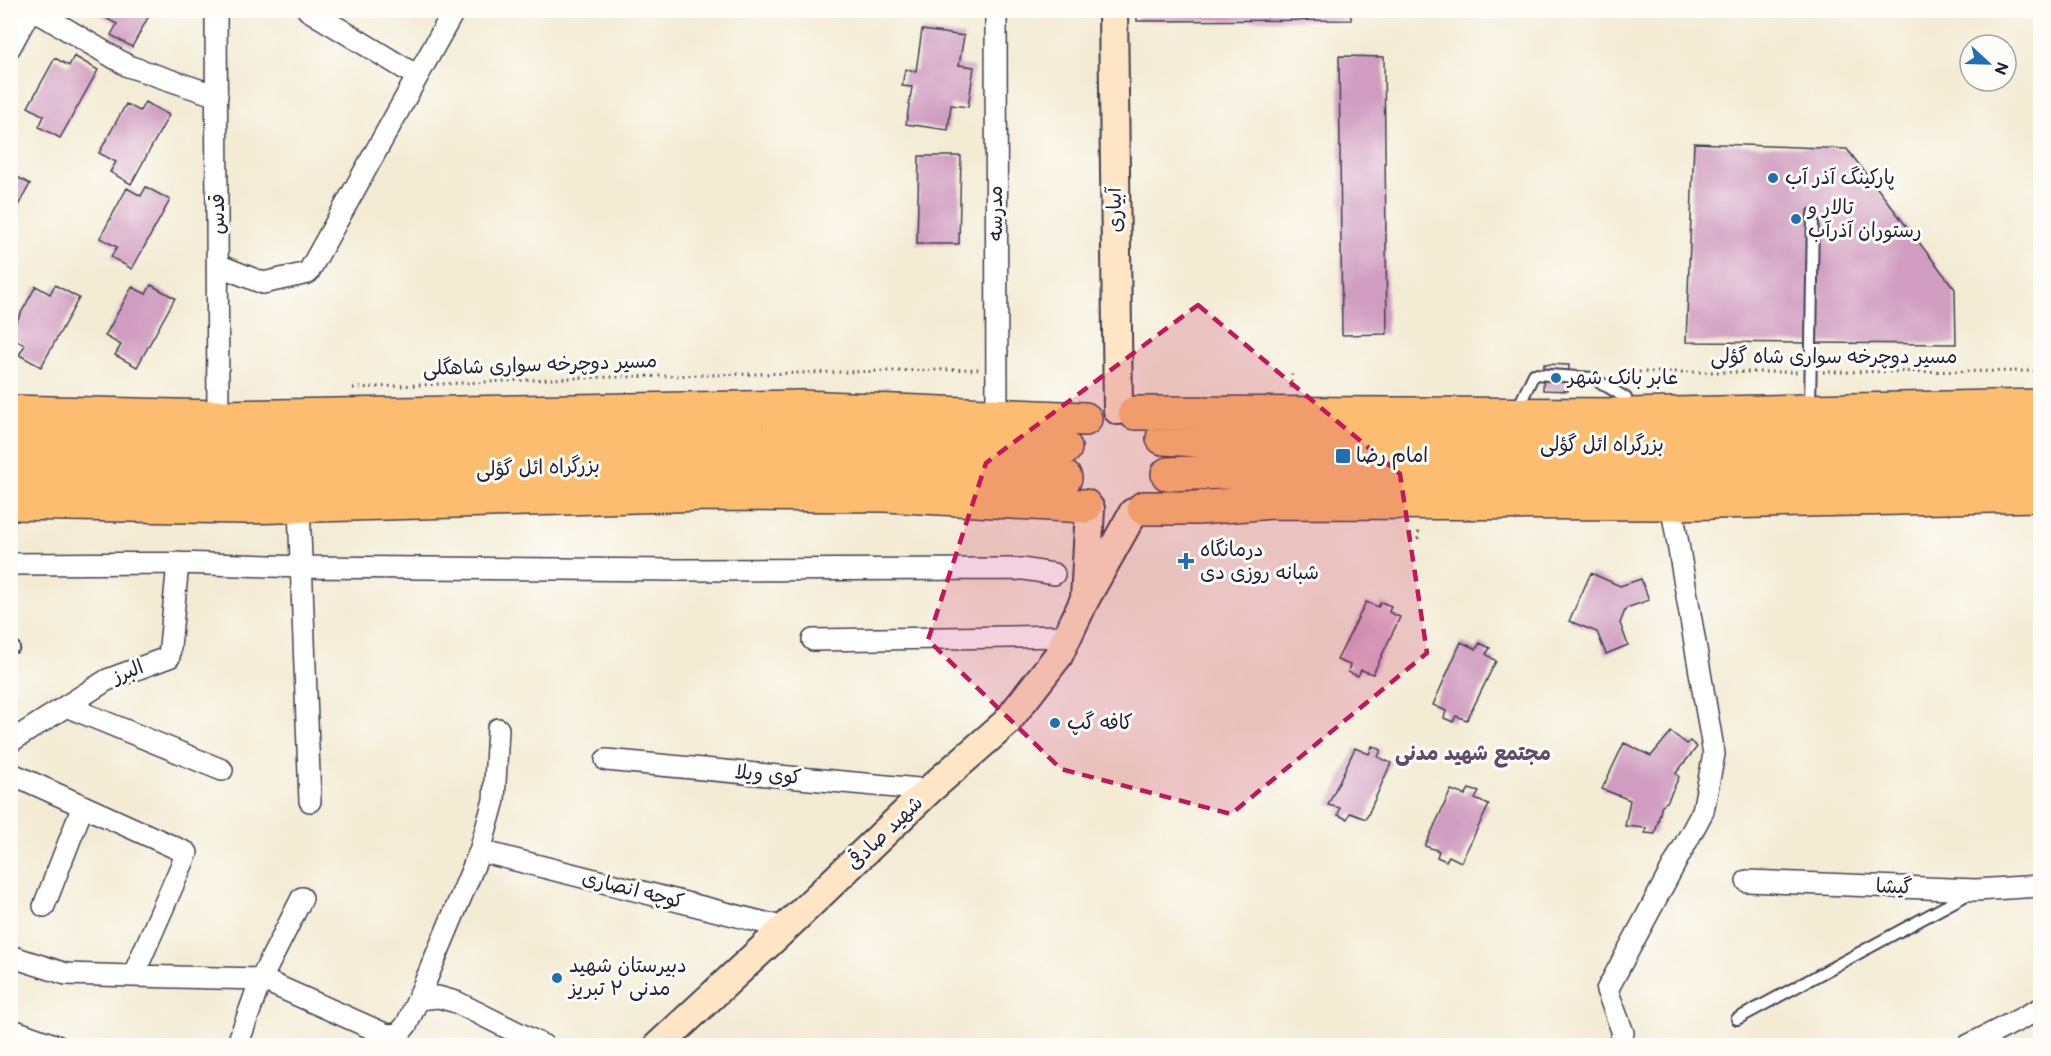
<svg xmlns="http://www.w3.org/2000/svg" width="2051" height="1056" font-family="'Balsamiq Sans','Playpen Sans Arabic',sans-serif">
  <rect width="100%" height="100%" fill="#fdfcf7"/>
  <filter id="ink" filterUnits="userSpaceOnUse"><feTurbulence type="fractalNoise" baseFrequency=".0167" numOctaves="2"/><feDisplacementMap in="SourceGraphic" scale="12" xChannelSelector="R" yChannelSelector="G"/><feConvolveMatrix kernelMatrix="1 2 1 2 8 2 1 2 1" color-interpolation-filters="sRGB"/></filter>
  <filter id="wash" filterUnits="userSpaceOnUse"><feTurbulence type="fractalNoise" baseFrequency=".008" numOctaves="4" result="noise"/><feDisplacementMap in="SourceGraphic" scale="24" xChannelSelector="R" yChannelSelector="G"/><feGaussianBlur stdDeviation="1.35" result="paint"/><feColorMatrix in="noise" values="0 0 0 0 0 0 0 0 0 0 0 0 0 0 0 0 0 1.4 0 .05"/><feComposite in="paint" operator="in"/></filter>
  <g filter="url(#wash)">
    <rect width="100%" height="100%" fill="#f3ebd4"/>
    <g id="blocks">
      <path fill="#d09cc0" d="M103 10H152L132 47 111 35 117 24 100 15Z
        M1137 10H1351V20L1137 21Z
        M922 30 964 36 959 65 974 67 968 107 951 105 948 130 906 124 912 87 902 86 905 69 916 71Z
        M74 56 98 70 60 138 39 127 44 116 28 107 55 58 69 66Z
        M1339 56 1384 57 1387 334 1342 335Z
        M145 102 169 115 131 184 110 172 116 162 99 153 126 104 140 111Z
        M1694 143 1847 149 1955 289 1956 344 1686 342Z
        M919 156H961L959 244H917Z
        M10 173 30 184 10 220Z
        M146 187 170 200 132 269 111 257 117 247 100 238 127 188 141 196Z
        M55 285 79 298 41 367 19 355 25 345 10 337V333L36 286 50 294Z
        M151 285 175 298 137 367 115 355 121 345 105 336 132 287 146 294Z
        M1544 364 1569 365 1568 391 1543 390Z
        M1591 573 1620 586 1641 579 1649 600 1626 608 1620 623 1628 645 1606 654 1597 632 1569 621Z
        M1366 602 1378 607 1381 602 1391 606 1389 612 1400 617 1373 674 1361 670 1358 676 1348 672 1350 665 1337 660Z
        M1461 642 1476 649 1480 643 1490 648 1486 654 1496 661 1467 720 1456 716 1453 722 1444 718 1446 711 1433 705Z
        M1671 732 1687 744 1690 741 1697 747 1676 773 1679 777 1667 802 1662 805 1655 834 1645 833 1646 828 1625 826 1630 800 1602 789 1624 743 1651 756Z
        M1372 746 1381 750 1378 757 1391 763 1366 819 1350 813 1347 819 1338 815 1340 808 1328 805 1355 748 1369 754Z
        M1469 789 1479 792 1475 799 1489 805 1461 862 1449 856 1446 861 1437 857 1439 851 1425 846 1451 790 1465 795Z"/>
    </g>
  </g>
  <g filter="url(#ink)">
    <use href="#blocks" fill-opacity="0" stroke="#414052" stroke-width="1.5"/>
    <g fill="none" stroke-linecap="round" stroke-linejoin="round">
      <defs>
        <path id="service" d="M1810 409 1813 214
          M1517 410 1534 374 1593 378 1626 398
          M10 647H14
          M1737 1019 1970 893"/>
        <path id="minor" d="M34 10 128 66 217 96
          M216 10 218 417
          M308 10 417 76
          M996 10 997 415
          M10 47 30 10
          M218 265 263 283 308 273 451 16
          M299 506 310 801
          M10 564 178 563 302 567 675 570 1023 569 1054 574
          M813 640 1067 636
          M66 706 222 770
          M10 742 107 680 169 657 178 563
          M606 760 929 790
          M10 773 187 853 133 976 261 979 387 1035 399 1034 407 1024 418 999 438 997 456 1002 544 1046
          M480 851 785 928
          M1747 881 1976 890 2040 886
          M44 906 83 806
          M10 956 66 974 133 976
          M418 999 480 851 494 800 498 729
          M10 1029 57 1046
          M237 1046 261 979 302 898
          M1618 1046 1623 1033 1607 990 1703 811 1714 754 1671 503
          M1967 1046 2040 1009"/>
        <path id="secondary" d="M1113 10 1118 410
          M1090 509 1085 599 1133 513
          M658 1046 785 928 929 790 1006 723 1058 656 1085 599"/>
        <path id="trunk" d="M10 412 218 417 802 407 1085 419
          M1135 413 1627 415 2040 406
          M1163 438C1264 444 1365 444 1466 445 1658 446 1849 443 2040 437
          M10 444 235 449 767 436 1065 448
          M10 472 231 477 765 462 1065 478
          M1168 474C1294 469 1419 473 1545 473 1710 474 1875 469 2040 464
          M10 503 243 507 707 494 885 495 1085 506
          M1144 508H1198L1272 502 1671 503 2040 495"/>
      </defs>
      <use href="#service" stroke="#414052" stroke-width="14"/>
      <use href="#minor" stroke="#414052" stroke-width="24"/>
      <use href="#secondary" stroke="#414052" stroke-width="32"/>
      <use href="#trunk" stroke="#414052" stroke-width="36"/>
      <path stroke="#414052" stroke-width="3" stroke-dasharray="1.5 4.5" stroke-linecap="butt" d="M1627 372H1799
        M1823 372 2040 371
        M353 388 572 378 979 369
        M1291 388 1292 371
        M1418 539 1419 528"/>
      <use href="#service" stroke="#fff" stroke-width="10"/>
      <use href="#minor" stroke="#fff" stroke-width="21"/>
      <use href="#secondary" stroke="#fee5c5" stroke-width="28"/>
      <use href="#trunk" stroke="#fcbd6f" stroke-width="33"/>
    </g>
  </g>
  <path fill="#c2185b" fill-opacity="0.2" stroke="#c2185b" stroke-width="4.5" stroke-dasharray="12 8" stroke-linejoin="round" d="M1198 305 1400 474 1427 653 1231 814 1061 769 928 640 986 463Z"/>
  <g fill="#1f6fb2" stroke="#fdfcf7" stroke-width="2">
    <circle cx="1773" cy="178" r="6"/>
    <circle cx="1796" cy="219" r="6"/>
    <circle cx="1556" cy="378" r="6"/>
    <rect x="1335" y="448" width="16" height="16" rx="3"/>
    <path d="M1183 552h6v6h6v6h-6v6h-6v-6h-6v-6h6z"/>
    <circle cx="1055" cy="723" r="6"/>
    <circle cx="557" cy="978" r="6"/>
  </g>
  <g text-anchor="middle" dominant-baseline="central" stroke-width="6" stroke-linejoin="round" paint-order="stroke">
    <g font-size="20" fill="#22223b" stroke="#fdfcf7" text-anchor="start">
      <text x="1785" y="178">پارکینگ آذر آب</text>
      <text x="1808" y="208">تالار و<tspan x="1808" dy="23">رستوران آذرآب</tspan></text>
      <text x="1568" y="378">عابر بانک شهر</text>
      <text x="1356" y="456">امام رضا</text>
      <text x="1200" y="550">درمانگاه<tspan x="1200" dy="23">شبانه روزی دی</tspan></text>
      <text x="1067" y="723">کافه گپ</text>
      <text x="569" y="966">دبیرستان شهید<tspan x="569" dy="23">مدنی ۲ تبریز</tspan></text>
    </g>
    <g font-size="20" fill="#22223b" stroke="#fdfcf7">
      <text transform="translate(1115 210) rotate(-91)">آبیاری</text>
      <text transform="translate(996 213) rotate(-90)">مدرسه</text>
      <text transform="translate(218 214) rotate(-90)">قدس</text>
      <text x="1834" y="357">مسیر دوچرخه سواری شاه گؤلی</text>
      <text transform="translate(540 365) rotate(-2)">مسیر دوچرخه سواری شاهگلی</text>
      <text x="1602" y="445">بزرگراه ائل گؤلی</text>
      <text transform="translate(538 468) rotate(-2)">بزرگراه ائل گؤلی</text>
      <text transform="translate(128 672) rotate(-21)">البرز</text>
      <text transform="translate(768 775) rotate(5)">کوی ویلا</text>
      <text transform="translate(885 833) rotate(-44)">شهید صادقی</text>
      <text transform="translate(1894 887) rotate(2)">گیشا</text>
      <text transform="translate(633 890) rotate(14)">کوچه انصاری</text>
    </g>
    <g font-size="21" font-weight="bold" fill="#5f4d6a" stroke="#fdfcf7">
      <text x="1473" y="753">مجتمع شهید مدنی</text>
    </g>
  </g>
  <rect width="2051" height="1056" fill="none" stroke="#fdfcf7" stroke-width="36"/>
  <g transform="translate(1988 63) rotate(112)"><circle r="28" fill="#fdfcf7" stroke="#a5a5ac" stroke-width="1.5"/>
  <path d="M0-4.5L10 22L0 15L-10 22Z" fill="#1f6fb2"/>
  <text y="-9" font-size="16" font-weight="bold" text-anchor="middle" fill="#22223b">N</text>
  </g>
</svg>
